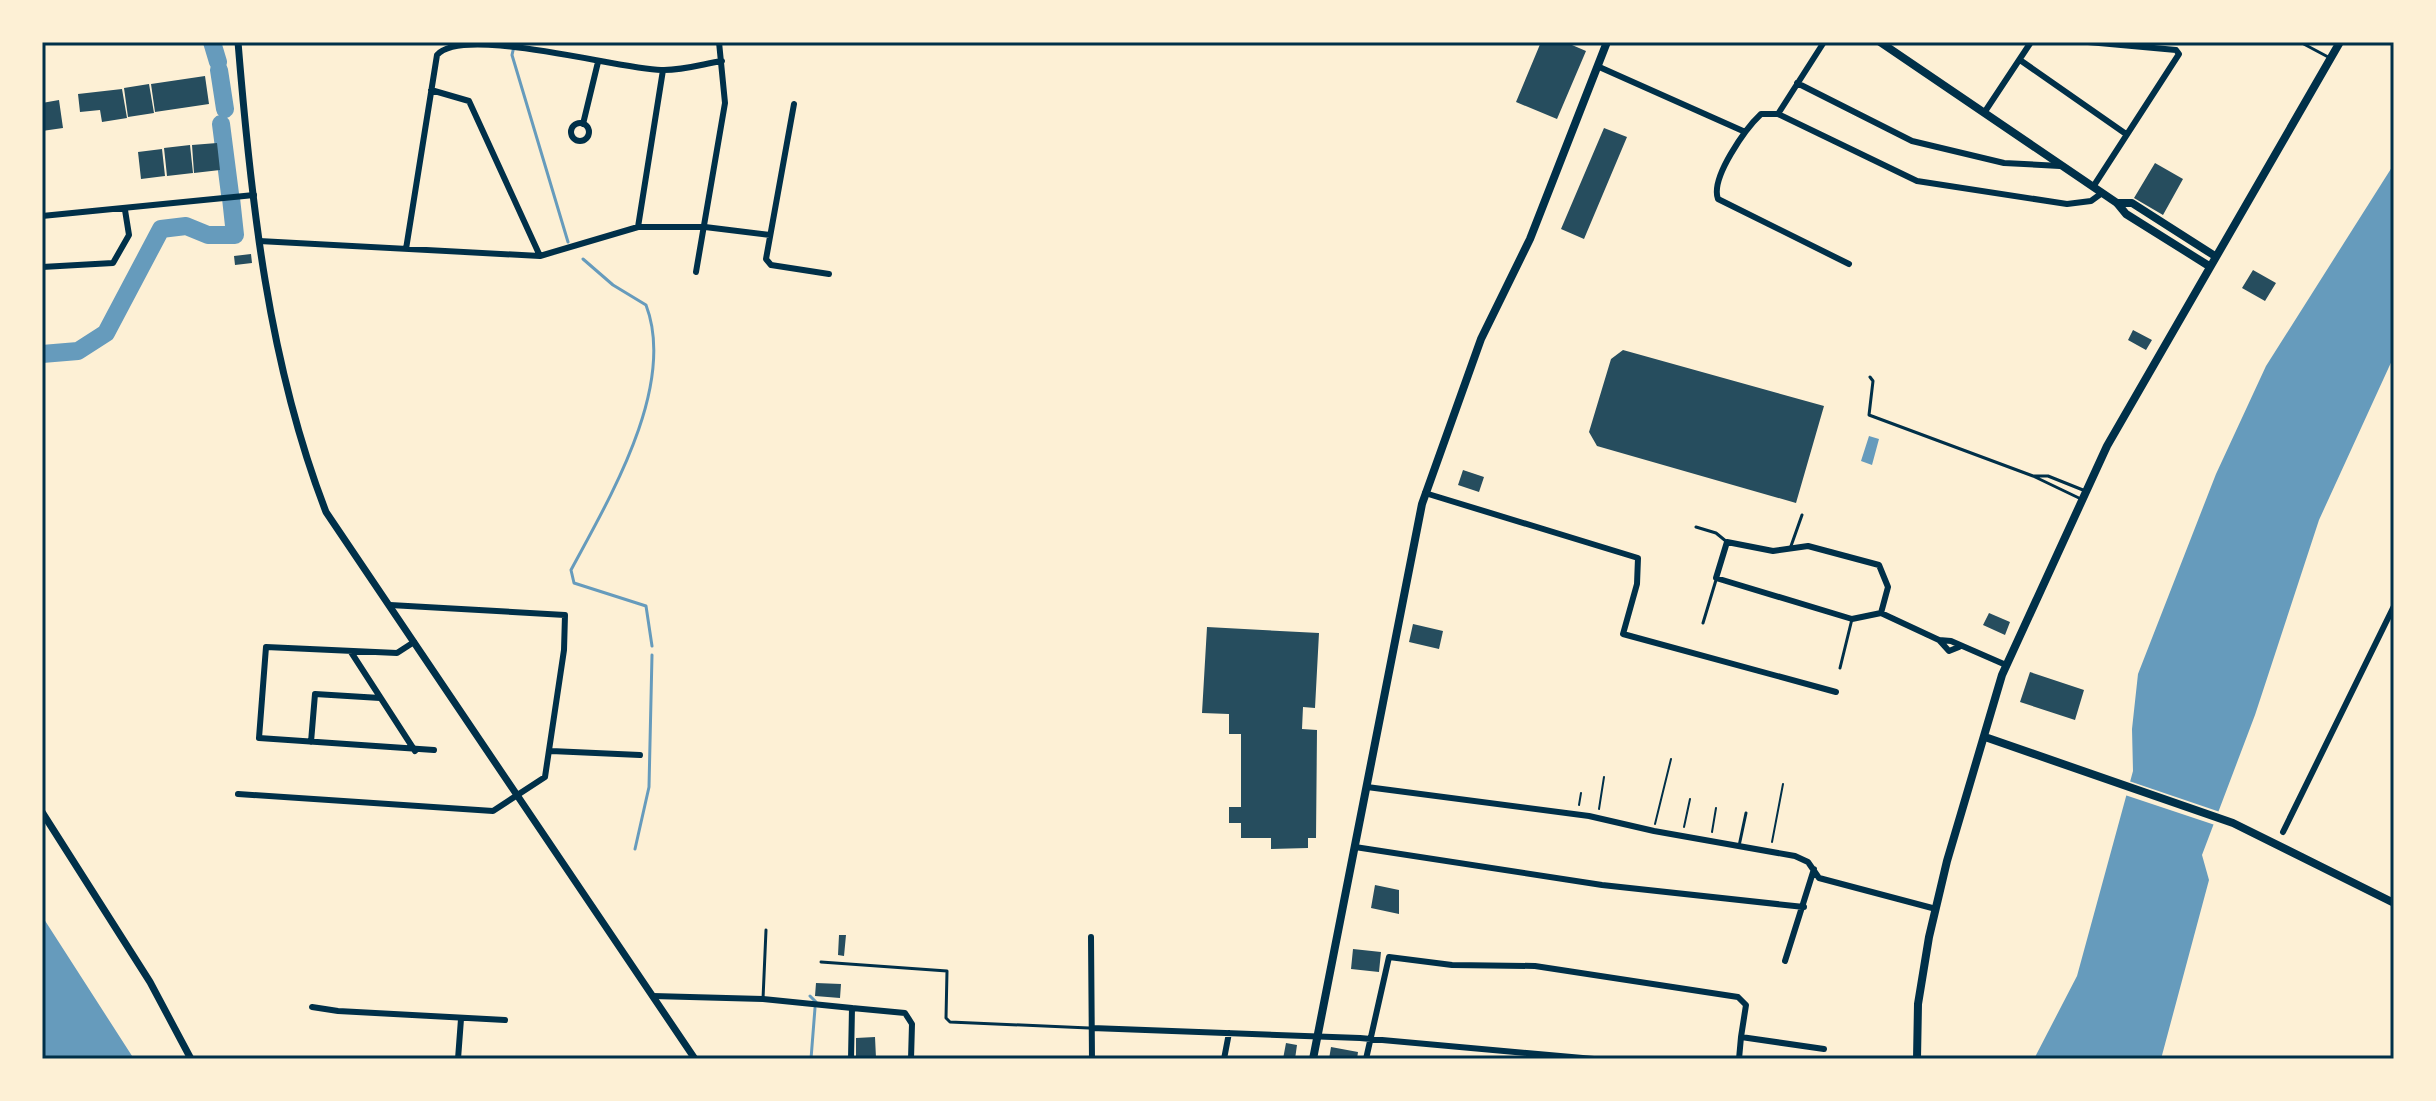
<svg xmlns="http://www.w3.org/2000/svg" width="2436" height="1101" font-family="Helvetica,sans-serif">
  <rect width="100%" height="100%" fill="#fdf0d5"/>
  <path fill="#669bbc" d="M2394 164V356L2319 520 2255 715 2202 855 2209 880 2161 1059H2034L2077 976 2133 771 2132 729 2138 674 2216 474 2266 366Z
    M1869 436 1879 439 1872 465 1861 461Z
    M42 916 134 1059H42Z"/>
  <path fill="#fdf0d5" d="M2126 780 2223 813 2218 826 2122 794Z"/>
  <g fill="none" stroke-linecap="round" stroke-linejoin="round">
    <path stroke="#669bbc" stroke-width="3" d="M515 42 512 55 568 242
      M583 259 613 285 646 305C677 386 609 499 571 570L574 583 646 606 652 646
      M635 849 649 787 652 655
      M810 996 816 1002
      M811 1059 815 1008"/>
    <path stroke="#669bbc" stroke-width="18" d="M212 42 218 62
      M219 70 225 109
      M221 124 230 194
      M42 354 78 351 106 333 161 229 186 226 208 235H235L231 198"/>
  </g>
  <path fill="#264d5e" d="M1541 42H1565L1586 51 1557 119 1516 102Z
    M205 76 209 104 155 112 151 84Z
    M149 84 154 113 128 117 124 88Z
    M122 89 127 118 102 122 100 110 80 112 78 94Z
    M59 100 63 128 42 131V103Z
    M1604 128 1627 137 1584 239 1561 229Z
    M217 143 220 170 194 173 192 145Z
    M190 145 193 173 167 176 164 148Z
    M162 149 165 176 141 179 138 152Z
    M2155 163 2183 179 2163 215 2134 198Z
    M251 254 252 263 235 265 234 256Z
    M2253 270 2276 283 2265 301 2242 288Z
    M2133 330 2152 340 2146 350 2128 340Z
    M1623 350 1824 406 1796 503 1597 446 1589 432 1611 359Z
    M1463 470 1484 477 1479 492 1458 485Z
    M1989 613 2010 622 2005 635 1983 625Z
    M1413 624 1443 631 1439 649 1409 642Z
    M1207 627 1319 633 1315 708 1303 707 1302 729 1317 730 1316 838H1308V848L1271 849V838H1241V823H1229V807H1241V734H1229V714L1202 713Z
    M2030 672 2084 690 2075 720 2020 702Z
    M1375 885 1399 890V914L1371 908Z
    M839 935H846L844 956 838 955Z
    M1353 949 1381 952 1379 972 1351 969Z
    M816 983 841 984 840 998 815 996Z
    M875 1037 876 1058 856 1059V1038Z
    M1286 1043 1297 1045 1295 1059H1283Z
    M1331 1047 1358 1052 1357 1059H1329Z"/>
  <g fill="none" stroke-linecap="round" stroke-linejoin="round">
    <path stroke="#003049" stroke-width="2" d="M1579 805 1581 793
      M1599 809 1604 777
      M1655 824 1671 759
      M1684 827 1690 799
      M1712 832 1716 808
      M1772 842 1783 784"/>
    <path stroke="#003049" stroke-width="3" d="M2300 42 2330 58
      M1870 377 1873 381 1869 415 2033 476 2081 499
      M2033 476H2048L2083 490
      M1696 527 1716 533 1727 542
      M1791 546 1802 515
      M1703 623 1716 580
      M1840 668 1852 619
      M1739 846 1746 813
      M821 962 947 971 946 1018 950 1022 1089 1028
      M763 999 766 930"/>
    <path stroke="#003049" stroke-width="6" d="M1733 42H1737
      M2088 42 2176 50 2179 54 2093 187
      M2020 60 2126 134
      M1597 66 1743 131
      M1797 83 1912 141 2004 163 2060 166
      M431 90 469 101 540 256
      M794 104 766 259 771 265 829 274
      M1984 113 2031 42
      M1778 114 1824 42
      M571 132a9 9 0 1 1 18 0a9 9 0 1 1-18 0Z
      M583 124 598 62
      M42 216 254 195
      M638 227 663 70
      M259 241 540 256 638 227H705L770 235
      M406 249 437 55C463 25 618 69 661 70 681 71 703 64 722 61
      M1849 264 1718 199C1710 178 1746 128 1761 114H1778L1917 181 2067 204 2091 201 2102 193
      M42 267 113 263 129 235 125 210
      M696 272 725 103 719 42
      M1425 493 1638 558 1637 584 1623 634 1836 692
      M1881 613 1888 587 1879 565 1808 546 1773 551 1727 542 1716 578 1852 619 1881 613 1939 640 1951 641 2006 665
      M1939 640 1949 651 1959 647
      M414 642 397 653 266 647 259 738 434 750
      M351 652 415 751
      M311 742 315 694 380 698
      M551 751 640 755
      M1367 787 1589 816 1654 831 1795 856 1808 862 1819 878 1936 909
      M238 794 493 811 545 777 564 650 565 615 390 605
      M2283 832 2394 606
      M1355 847 1602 885 1804 907
      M1091 937 1092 1059
      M1785 961 1814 869
      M653 996 763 999 852 1008 851 1059
      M312 1007 338 1011 505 1020
      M852 1008 905 1013 912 1024 911 1059
      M1092 1028 1360 1038 1594 1059
      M458 1059 461 1019
      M1224 1059 1229 1033
      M1366 1059 1389 957 1452 965 1535 966 1738 997 1746 1005 1741 1037
      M1739 1059 1741 1037 1824 1049"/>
    <path stroke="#003049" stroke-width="7" d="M238 42C251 201 268 362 326 512L695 1059
      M42 812 150 982 191 1059"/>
    <path stroke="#003049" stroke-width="8" d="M1880 42 2117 203 2126 214 2209 266
      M2117 203H2132L2215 256
      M1985 737 2233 823 2394 903
      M1313 1059 1422 504 1481 339 1530 239 1607 42
      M1917 1059 1918 1004 1929 937 1947 861 2002 675 2107 446 2340 42"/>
  </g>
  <rect width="2436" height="1101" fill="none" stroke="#fdf0d5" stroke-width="88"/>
  <rect x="44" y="44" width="2348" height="1013" fill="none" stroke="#003049" stroke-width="3"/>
</svg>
